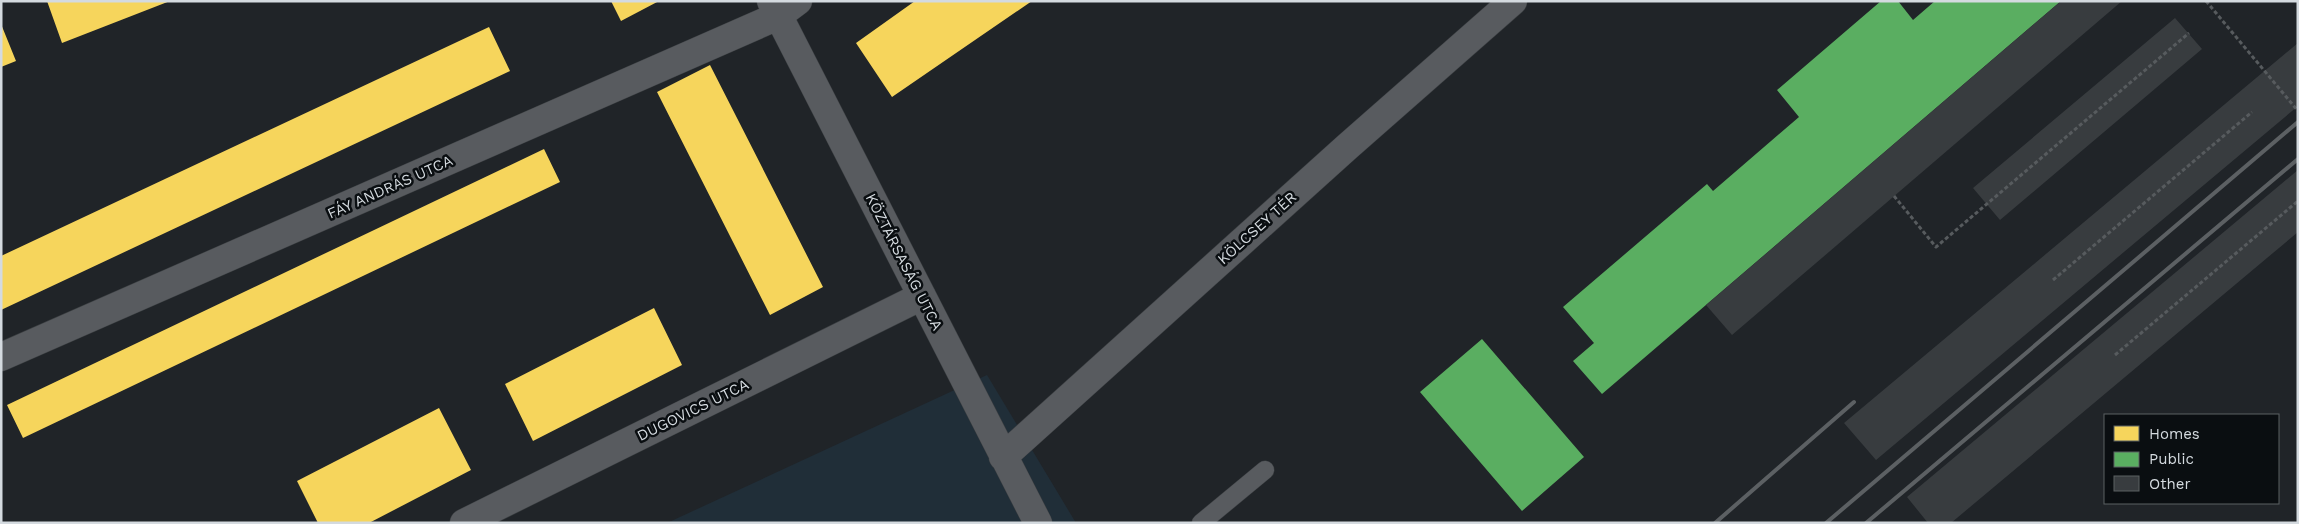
<svg xmlns="http://www.w3.org/2000/svg" width="2299" height="524" font-family="'Work Sans',sans-serif">
  <rect width="100%" height="100%" fill="#202428"/>
  <path fill="#202e38" d="M987 375 1076 523H667Z"/>
  <path fill="#f6d55c" d="M47 1H170L62 43Z
    M611 1H659L621 21Z
    M915 1H1032L892 97 856 43Z
    M1 24 16 61 1 67Z
    M489 27 510 71 1 310V256Z
    M710 65 823 287 770 315 657 92Z
    M544 149 560 182 23 438 7 405Z
    M654 308 682 365 533 441 505 384Z
    M439 408 471 470 369 523H318L297 481Z"/>
  <path fill="#5aae61" d="M1881 1H1898L1913 20 1935 1H2061L1602 394 1573 361 1594 343 1563 307 1707 184 1713 191 1799 117 1777 90Z
    M1482 339 1584 457 1522 511 1420 392Z"/>
  <path fill="#383c3f" d="M2061 1H2122L1732 335 1706 305Z
    M2175 18 2202 49 2000 220 1973 188Z
    M2298 43V106L1876 460 1844 423Z
    M2298 170V232L1951 523H1928L1907 497Z"/>
  <g fill="none" stroke-linecap="round" stroke-linejoin="round">
    <defs>
      <path id="lane" d="M1201 523 1265 470"/>
      <path id="street" d="M771 1 1038 523
        M1 357 778 16 798 1
        M1003 457 1347 147 1513 1
        M464 523 922 296"/>
    </defs>
    <use href="#lane" stroke="#3a3e41" stroke-width="19"/>
    <use href="#street" stroke="#3a3e41" stroke-width="29"/>
    <path stroke="#575b5e" stroke-width="3" stroke-dasharray="4 2.5" stroke-linecap="butt" d="M2206 1 2298 111
      M1894 196 1936 247 2189 33
      M2053 280 2252 112
      M2115 355 2298 201"/>
    <use href="#lane" stroke="#585b5f" stroke-width="18"/>
    <use href="#street" stroke="#585b5f" stroke-width="28"/>
    <path stroke="#5c6063" stroke-width="4" d="M1715 523 1854 402
      M1826 523 2298 122
      M1866 523 2298 159"/>
  </g>
  <g text-anchor="middle" dominant-baseline="central" stroke-width="5" stroke-linejoin="round" paint-order="stroke">
    <g font-size="15" fill="#d4dadf" stroke="#0a0e11">
      <text transform="translate(390 187) rotate(-24)">FÁY ANDRÁS UTCA</text>
      <text transform="translate(1257 228) rotate(-42)">KÖLCSEY TÉR</text>
      <text transform="translate(904 262) rotate(63)">KÖZTÁRSASÁG UTCA</text>
      <text transform="translate(693 410) rotate(-26)">DUGOVICS UTCA</text>
    </g>
  </g>
  <rect width="2299" height="524" fill="none" stroke="#d4dadf" stroke-width="5"/>
  <rect x="2104" y="414" width="175" height="90" fill="#0a0e11" stroke="#5b6063"/>
  <rect x="2114" y="426" width="25" height="15" fill="#f6d55c" stroke="#5b6063"/>
  <text x="2149" y="439" font-size="15" fill="#d4dadf">Homes</text>
  <rect x="2114" y="452" width="25" height="15" fill="#5aae61" stroke="#5b6063"/>
  <text x="2149" y="464" font-size="15" fill="#d4dadf">Public</text>
  <rect x="2114" y="476" width="25" height="15" fill="#383c3f" stroke="#5b6063"/>
  <text x="2149" y="489" font-size="15" fill="#d4dadf">Other</text>
</svg>
